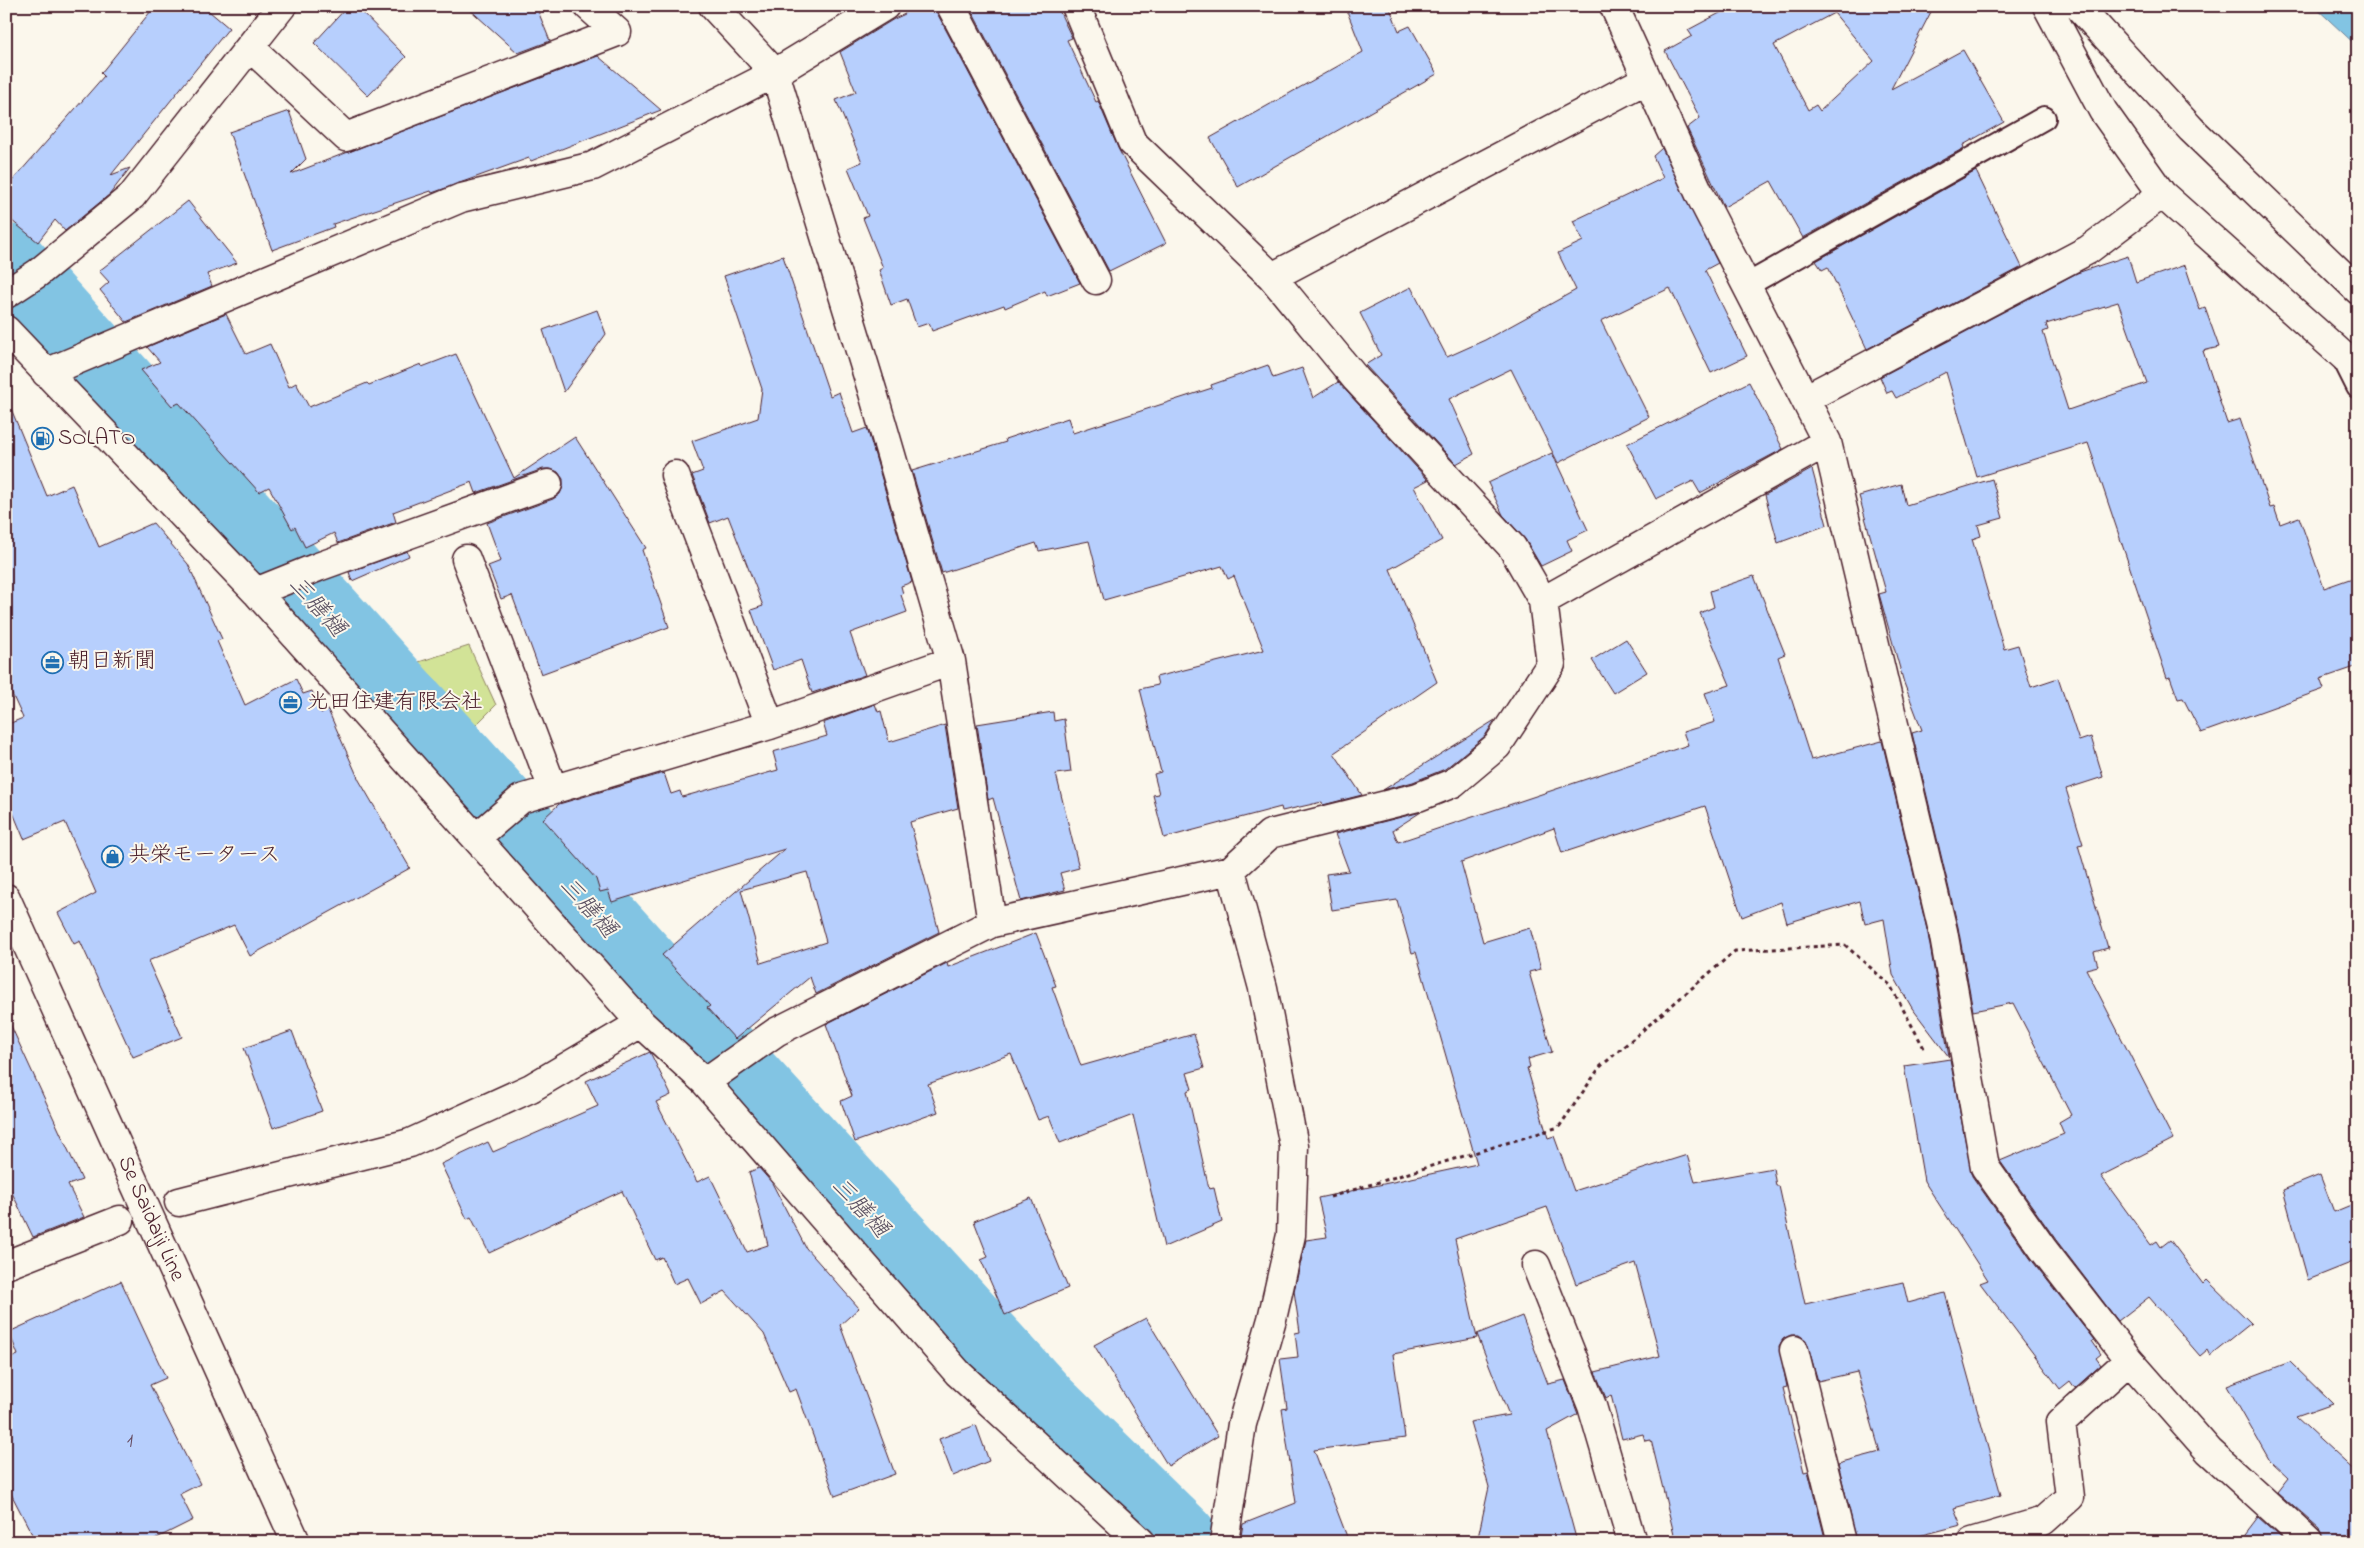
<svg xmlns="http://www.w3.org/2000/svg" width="2364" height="1548" font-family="'Indie Flower','Klee One',sans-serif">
  <rect width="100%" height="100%" fill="#fbf7ec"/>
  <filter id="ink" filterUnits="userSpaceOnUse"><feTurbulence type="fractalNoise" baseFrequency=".02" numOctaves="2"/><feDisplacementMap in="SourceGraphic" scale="10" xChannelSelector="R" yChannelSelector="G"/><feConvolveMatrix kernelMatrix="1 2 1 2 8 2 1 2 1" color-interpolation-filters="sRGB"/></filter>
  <g filter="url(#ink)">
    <path fill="#d2e397" stroke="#8e8161" d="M469 646 496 705 468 733 406 666Z"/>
    <path fill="#82c4e3" stroke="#6c8299" d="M2314 6H2358V47Z"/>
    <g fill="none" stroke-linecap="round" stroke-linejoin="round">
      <path stroke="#82c4e3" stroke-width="81" d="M6 264 717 1052 1043 1409 1179 1542"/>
    </g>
    <path fill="#b7cffd" stroke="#4a1f2b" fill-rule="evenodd" d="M155 6H203L229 28 111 175 130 168 110 194 65 231 55 220 38 242 6 216V188L104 76 101 73Z
      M348 6H356L406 57 368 96 314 43Z
      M466 6H536L550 41 518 53Z
      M902 6H936L937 13 1080 283 1047 296 1045 291 1005 308 1004 305 932 331 929 323 917 327 907 299 891 305 879 270 883 268 863 218 868 216 848 168 862 162 836 100 856 92 840 52 894 19 905 14Z
      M969 6H1057L1072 38 1067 40 1096 102 1098 101 1118 148 1166 243 1109 271Z
      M1345 6H1389L1399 31 1410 26 1437 74 1238 187 1210 138 1363 52Z
      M1733 6H1934L1891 89 1963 50 2004 122 1963 145 1964 148 1803 238 1771 181 1724 207 1687 128 1700 118 1665 51 1692 36 1688 30ZM1834 13 1874 61 1820 111 1816 105 1808 110 1774 45Z
      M598 56 661 110 531 161 529 158 432 193 431 191 333 224 334 227 272 250 229 132 289 111 306 159 291 174Z
      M1662 148 1718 263 1705 270 1747 356 1711 373 1670 288 1601 321 1649 417 1558 463 1511 369 1449 399 1474 454 1456 464 1365 365 1381 355 1360 313 1411 287 1447 357 1485 340 1576 290 1558 253 1583 241 1573 221 1663 178 1653 156Z
      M1976 171 2022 267 1867 349 1828 267 1822 270 1816 261Z
      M188 201 237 263 207 274 212 286 126 322 100 290 109 282 99 271Z
      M783 256 830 396 839 392 853 433 867 428 912 582 901 586 903 594 901 595 907 612 850 633 865 675 812 693 801 660 773 670 751 610 763 606 728 516 710 523 692 475 703 471 692 441 758 418 762 389 724 276Z
      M2128 256 2136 282 2185 265 2200 310 2205 308 2219 347 2203 351 2227 423 2240 419 2270 508 2274 507 2280 524 2299 517 2324 588 2358 576V666L2320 679 2324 689 2201 733 2183 698 2178 699 2170 677 2167 678 2088 443 1977 477 1946 372 1896 398 1892 391 1887 393 1880 377 2077 273ZM2118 302 2147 383 2068 410 2043 332 2048 330 2046 324Z
      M597 310 606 334 564 392 543 330Z
      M226 314 246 354 270 344 289 387 296 383 309 407 367 383 369 385 421 364 422 367 456 354 514 478 575 437 646 548 642 550 669 627 541 674 512 595 501 599 488 566 501 561 487 523 553 499 560 494 563 487V479L558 472 551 469H543L476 493 472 482 393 512 396 522 338 543 334 533 305 547 295 527 292 529 269 487 259 492 179 403 172 406 141 370 160 362 147 347Z
      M1268 365 1273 378 1302 368 1313 398 1338 382 1428 480 1414 487 1442 540 1390 569 1437 682 1334 753 1362 795 1323 805 1322 802 1282 811 1281 807 1164 838 1153 795 1159 794 1154 774 1161 772 1140 689 1158 685 1156 677 1264 650 1234 576 1228 579 1222 566 1104 600 1089 541 1039 551 1036 543 942 573 912 471 1006 442 1005 439 1068 418 1073 433 1212 388 1211 385Z
      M1749 382 1783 449 1700 493 1693 481 1656 499 1627 444Z
      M7 399 47 496 72 485 99 547 153 523 188 564 222 639 217 641 245 705 296 679 303 694 312 691 321 713 328 710 359 780 410 868 250 956 234 925 148 961 182 1037 133 1057 80 941 74 944 58 913 96 893 65 822 24 839 6 796V725L23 718 6 681Z
      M1552 453 1588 530 1567 540 1572 551 1541 566 1525 539 1503 515 1488 483Z
      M1812 469 1827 525 1778 543 1765 495Z
      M1992 479 2003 518 1978 525 1981 536 1972 539 2004 649 2018 645 2031 687 2058 678 2079 741 2091 737 2103 777 2066 789 2083 844 2078 845 2108 948 2094 952 2098 966 2086 969 2173 1139 2101 1176 2151 1245 2157 1241 2161 1247 2170 1240 2203 1284 2207 1280 2251 1323 2210 1356 2207 1350 2200 1356 2149 1297 2118 1321 2056 1240 2000 1161 2064 1134 2059 1122 2071 1115 2013 1003 1973 1011 1958 927 1912 733 1922 730 1904 683 1879 594 1886 592 1859 496 1901 484 1906 505Z
      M407 551 409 556 352 581 349 572Z
      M1754 576 1785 654 1778 657 1811 760 1882 741 1928 934 1949 1057 1912 1008 1893 975 1884 919 1865 924 1860 901 1787 923 1781 902 1742 917 1705 806 1562 853 1554 828 1461 862 1483 942 1530 928 1541 969 1529 972 1552 1052 1528 1059 1530 1067 1527 1068 1548 1138 1554 1136 1574 1191 1687 1155 1695 1182 1773 1168 1776 1186H1779L1805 1304 1903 1282 1908 1303 1945 1293 2001 1495 1954 1508 1961 1525 1896 1542H1857L1838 1463 1880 1452 1857 1372 1818 1381 1806 1340 1799 1335H1791L1783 1339 1779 1346 1787 1387 1783 1388 1804 1472 1808 1471 1826 1542H1676L1651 1440 1645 1441 1643 1434 1622 1439 1611 1395 1606 1398 1595 1372 1660 1356 1635 1263 1576 1284 1547 1207 1455 1239 1477 1338 1393 1354 1405 1438 1314 1450 1349 1542H1240L1243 1524 1296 1503 1282 1409 1287 1408 1280 1359 1298 1357 1295 1333 1300 1332 1294 1291 1306 1240 1327 1237 1318 1198 1477 1164 1416 952 1412 953 1397 900 1332 910 1326 874 1349 871 1335 834 1421 812 1393 830 1398 842 1688 745 1683 732 1715 722 1705 693 1730 685 1700 613 1714 607 1710 591Z
      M1626 639 1647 672 1613 693 1592 660Z
      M875 704 878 712 881 711 889 742 945 725 958 808 910 822 939 932 816 994 810 977 735 1039 707 1008 710 1006 662 955 785 849 612 902 608 890 600 892 596 879 543 819 559 804 664 773 671 794 680 791 682 797 778 770 773 752 827 736 823 723ZM807 872 826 942 761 963 741 890Z
      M1053 712 1054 721 1064 719 1071 772 1056 774 1079 868 1060 873 1065 890 1021 901 993 798 988 800 977 724Z
      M1495 720 1485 736 1445 769 1413 782 1383 790Z
      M1036 933 1056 986 1052 987 1081 1066 1194 1034 1204 1068 1187 1073 1192 1089 1187 1091 1209 1189 1214 1188 1222 1222 1164 1247 1133 1115 1060 1143 1049 1116 1038 1120 1011 1054 928 1084 938 1112 855 1142 841 1101 852 1096 826 1024 947 963 948 967Z
      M6 1015 82 1180 68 1185 84 1217 33 1237 6 1180Z
      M292 1031 322 1111 273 1128 244 1048Z
      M650 1052 671 1095 656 1102 697 1182 710 1176 747 1252 768 1245 749 1172 759 1168 772 1183 806 1248 859 1308 840 1325 895 1474 835 1496 796 1389 789 1392 764 1334 725 1291 701 1304 688 1278 674 1284 662 1257 655 1260 622 1191 489 1253 471 1217 467 1219 441 1164 488 1142 493 1152 598 1106 586 1081Z
      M1950 1059 1972 1176 2030 1258 2094 1340 2092 1341 2101 1354 2096 1358 2101 1365 2075 1388 2070 1381 2060 1389 1980 1283 1988 1280 1924 1181 1904 1066Z
      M2320 1175 2334 1212 2358 1202V1260L2308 1280 2283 1190Z
      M1031 1198 1068 1288 1005 1315 981 1260 988 1257 974 1221Z
      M121 1281 166 1378 150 1385 200 1484 180 1494 193 1520 149 1542H36L6 1484V1360L18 1355 9 1332Z
      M1522 1316 1548 1384 1565 1380 1578 1414 1547 1431 1577 1542H1477L1489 1487 1470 1422 1509 1415 1477 1334Z
      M1146 1318 1218 1436 1168 1466 1094 1345Z
      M2290 1362 2333 1404 2296 1417 2358 1474V1542H2324L2320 1530 2277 1492 2288 1478 2270 1461 2227 1386Z
      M976 1425 989 1461 953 1476 939 1439Z
      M2258 1517 2286 1542H2239Z"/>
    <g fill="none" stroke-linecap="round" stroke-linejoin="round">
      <defs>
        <path id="service" d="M1747 285 2044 118
          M2342 355 2358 387"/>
        <path id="minor" d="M713 6 775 73 873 393 951 661 992 923
          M951 6 1096 280
          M1076 6 1132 142 1272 277 1356 379 1512 547 1543 601
          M1614 6 1701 197 1827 442 1943 931 1985 1167 2043 1249 2129 1360 2209 1451 2309 1542
          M2047 6 2103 111 2162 194 2358 369
          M2078 6 2191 129 2358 290
          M250 47 346 137 617 32 588 6
          M1272 277 1647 79
          M6 294 38 273 132 196 282 6
          M6 330 256 592 641 1023 705 1082 958 1373 1141 1542
          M46 373 461 198 593 166 775 73 885 6
          M1805 399 2088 250 2162 194
          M675 475 770 725
          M466 559 553 789
          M256 592 318 567 548 484
          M476 838 521 799 770 725 951 661
          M705 1082 776 1032 992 923 1231 870
          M179 1202 410 1143 531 1088 641 1023
          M6 1265 120 1220
          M1536 1265 1592 1406 1632 1542
          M1794 1350 1842 1542
          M1224 1542 1242 1424 1272 1319 1291 1235 1294 1146 1263 988 1231 870 1270 834 1418 797 1453 783 1497 746 1551 664 1543 601 1827 442
          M1972 1542 2043 1521 2070 1497 2061 1422 2129 1360"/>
        <g id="secondary">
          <path id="s1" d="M6 898 296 1542"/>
        </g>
      </defs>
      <use href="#service" stroke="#4a1f2b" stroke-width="26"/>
      <use href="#minor" stroke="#4a1f2b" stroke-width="31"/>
      <use href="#secondary" stroke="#4a1f2b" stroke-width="31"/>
      <path stroke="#4a1f2b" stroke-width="3" stroke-dasharray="4 4" stroke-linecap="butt" d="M1330 1197 1559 1127 1600 1067 1735 951 1845 945 1890 985 1924 1048"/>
      <use href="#service" stroke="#fbf7ec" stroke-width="22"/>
      <use href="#minor" stroke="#fbf7ec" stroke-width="28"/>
      <use href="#secondary" stroke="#fbf7ec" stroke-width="28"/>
    </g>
  </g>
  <defs>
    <symbol id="fuel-ring" viewBox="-11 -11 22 22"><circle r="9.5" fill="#fbf7ec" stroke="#1f6fb2" stroke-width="1.5"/><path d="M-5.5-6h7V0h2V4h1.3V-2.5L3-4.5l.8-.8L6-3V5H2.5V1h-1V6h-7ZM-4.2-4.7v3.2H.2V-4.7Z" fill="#1f6fb2"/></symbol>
    <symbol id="office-ring" viewBox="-11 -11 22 22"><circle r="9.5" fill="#fbf7ec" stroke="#1f6fb2" stroke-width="1.5"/><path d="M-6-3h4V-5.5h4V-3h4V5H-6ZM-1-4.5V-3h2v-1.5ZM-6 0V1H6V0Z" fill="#1f6fb2"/></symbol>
    <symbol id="shop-ring" viewBox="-11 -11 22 22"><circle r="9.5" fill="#fbf7ec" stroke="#1f6fb2" stroke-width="1.5"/><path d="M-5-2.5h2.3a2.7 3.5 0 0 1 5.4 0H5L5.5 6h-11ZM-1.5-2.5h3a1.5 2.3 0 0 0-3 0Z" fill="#1f6fb2"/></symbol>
  </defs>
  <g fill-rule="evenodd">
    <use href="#fuel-ring" x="30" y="426" width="25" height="25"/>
    <use href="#office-ring" x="40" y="650" width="25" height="25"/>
    <use href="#office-ring" x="278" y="690" width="25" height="25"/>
    <use href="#shop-ring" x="100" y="844" width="25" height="25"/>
  </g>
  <g text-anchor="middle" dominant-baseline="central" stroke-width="4" stroke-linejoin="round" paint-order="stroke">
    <g font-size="20" fill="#654b60">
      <text x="130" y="1441">1</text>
    </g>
    <g font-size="22" fill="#4a1f2b" stroke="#fbf7ec" text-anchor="start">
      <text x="58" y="439">SOLATO</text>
      <text x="68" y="662">朝日新聞</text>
      <text x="307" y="703">光田住建有限会社</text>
      <text x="128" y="856">共栄モータース</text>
    </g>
    <g font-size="22" fill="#4a1f2b" stroke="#fbf7ec">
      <text stroke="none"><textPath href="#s1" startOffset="352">Se Saidaiji Line</textPath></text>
    </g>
    <g font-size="24" font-style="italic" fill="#5b5162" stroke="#fbf7ec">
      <text transform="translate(316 607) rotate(48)">三膳樋</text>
      <text transform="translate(587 908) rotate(48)">三膳樋</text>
      <text transform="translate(859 1208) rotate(47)">三膳樋</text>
    </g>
  </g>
  <rect width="2364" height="1548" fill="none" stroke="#fbf7ec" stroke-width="25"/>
  <rect x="12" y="12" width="2339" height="1523" fill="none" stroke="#4a1f2b" stroke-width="2" filter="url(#ink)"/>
</svg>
